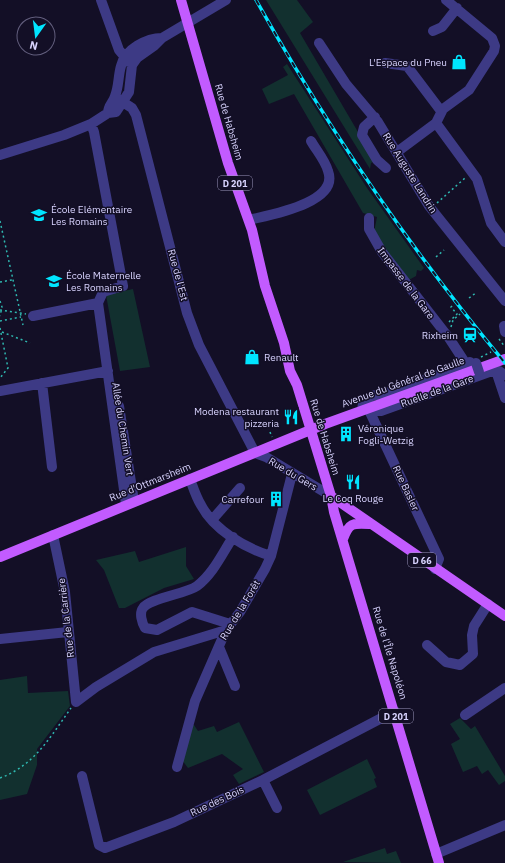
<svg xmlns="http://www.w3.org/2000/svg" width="505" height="863" font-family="'IBM Plex Sans',sans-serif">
  <rect width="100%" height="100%" fill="#130f26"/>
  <path fill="#12302f" d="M266 0H297L313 22 300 33 375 161 371 163 370 169Z
    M287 64 367 188 424 268 421 271 417 270 416 276 407 281 374 232 377 217 363 213 294 94 269 104 262 89 288 75 283 67Z
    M133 289 150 367 120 371 106 295Z
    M186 547V566L194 579 164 588 125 608H119L104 570 96 560 135 551 139 562Z
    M27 676 28 693 68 691 70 706 37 749V765L27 794 0 800V680Z
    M460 718 471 729 475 726 505 776V781L499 785 488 770 482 774 477 766 463 772 451 744 460 739 450 724Z
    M239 722 264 772 239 784 233 775 243 769 222 754 188 768 182 760 191 725H194L198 731 214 726 217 732Z
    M367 759 376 778 374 779 377 787 320 815 307 790Z
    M385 848 387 854 396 851 401 863 343 862Z"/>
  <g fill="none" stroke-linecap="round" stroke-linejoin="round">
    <path stroke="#2fb8b0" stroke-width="1.5" stroke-dasharray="2 3" stroke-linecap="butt" d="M437 203 465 178
      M0 221 23 325
      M436 257 444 250
      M0 282 12 280
      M469 298 477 292
      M0 301 2 307 0 316
      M0 310 26 314
      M0 321 21 317
      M449 322 457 314 451 307 453 305
      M451 327 453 320 460 314
      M0 328 8 368 0 378
      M2 332 30 343
      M499 339 505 347
      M481 357 491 352
      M270 432 272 437
      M0 778C34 766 51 736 71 708"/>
    <path stroke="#3d3a85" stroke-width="10" d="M101 0 119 50 129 62
      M433 31 442 27 457 8
      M319 43 346 84 378 122 429 206 505 301
      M385 63 407 66 441 111
      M115 97 132 108 136 115 187 313 199 345 251 445 255 453 266 457 331 496
      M108 113C108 105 113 103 115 96 119 86 118 76 121 66 125 49 147 38 162 38
      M375 117 364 127 362 135 377 160 386 168
      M436 123 477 179 491 223 505 242
      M91 124 94 132 123 286 103 292 98 303
      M397 152 436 123 443 109 469 90 494 51 495 46 492 38 446 0
      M0 155 64 135 91 124 108 113 116 112 129 92 132 65 137 58 154 46 162 38 226 0
      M369 218V229L382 252 449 338 466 364
      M249 220C269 215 340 203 328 171 325 160 316 150 311 141
      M33 316 98 303 126 504
      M504 326 505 332
      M496 371 505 398
      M42 383 52 467
      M0 391 108 371
      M119 406 134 501
      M368 408 439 559 435 569
      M368 408 374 411H381L492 371H499L505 375
      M362 410 363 403 372 396 395 391 470 362
      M190 479C193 487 196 497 201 505 214 530 245 548 271 556
      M212 520 240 488
      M53 535 65 592 76 702
      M230 624 192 612 157 630 145 628C142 623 139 613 143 608 150 598 186 594 197 586 213 574 222 554 233 537
      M0 639 68 632
      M427 645 446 662 460 665 473 654 472 635 474 626 488 604
      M219 647 235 686
      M76 702 96 687 154 652 226 630
      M465 715 505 688
      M177 767 195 701 226 630 240 612 265 569 271 556 292 474
      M82 776 99 845 105 848 174 822 263 780 395 711
      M263 780 277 808
      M436 854 505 825"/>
    <path stroke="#c25bff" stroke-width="10" d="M181 0 228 163 252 230 265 286 284 343 290 371 297 385 331 496 334 512 439 863
      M331 496 505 616
      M343 539C349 523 352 523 369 524
      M0 557 325 424 505 359"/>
    <defs>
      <path id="rail" d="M256 0C328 129 411 250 505 363"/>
    </defs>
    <use href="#rail" stroke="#00e5ff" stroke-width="3.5"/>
    <use href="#rail" stroke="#130f26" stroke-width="2" stroke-dasharray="6" stroke-linecap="butt"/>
    <path stroke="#3d3a85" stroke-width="10" d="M476 363 479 372"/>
  </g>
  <defs>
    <symbol id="shop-bare" viewBox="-9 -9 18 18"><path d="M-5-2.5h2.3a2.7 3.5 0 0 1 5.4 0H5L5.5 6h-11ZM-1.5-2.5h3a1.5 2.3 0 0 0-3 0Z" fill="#00e5ff" stroke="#130f26" stroke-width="2.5" paint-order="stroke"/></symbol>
    <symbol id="school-bare" viewBox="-9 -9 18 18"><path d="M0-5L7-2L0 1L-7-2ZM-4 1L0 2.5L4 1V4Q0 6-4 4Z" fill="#00e5ff" stroke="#130f26" stroke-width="2.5" paint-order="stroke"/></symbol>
    <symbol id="station-bare" viewBox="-9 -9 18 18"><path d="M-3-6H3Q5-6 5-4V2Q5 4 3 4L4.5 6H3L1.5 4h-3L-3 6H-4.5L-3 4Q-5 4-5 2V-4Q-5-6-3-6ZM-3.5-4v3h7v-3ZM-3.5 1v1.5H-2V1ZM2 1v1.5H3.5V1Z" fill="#00e5ff" stroke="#130f26" stroke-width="2.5" paint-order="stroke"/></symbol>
    <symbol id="restaurant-bare" viewBox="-9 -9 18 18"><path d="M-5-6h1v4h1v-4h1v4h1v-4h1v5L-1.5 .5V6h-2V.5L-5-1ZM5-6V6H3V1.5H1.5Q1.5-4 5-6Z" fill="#00e5ff" stroke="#130f26" stroke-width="2.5" paint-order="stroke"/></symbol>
    <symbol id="building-bare" viewBox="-9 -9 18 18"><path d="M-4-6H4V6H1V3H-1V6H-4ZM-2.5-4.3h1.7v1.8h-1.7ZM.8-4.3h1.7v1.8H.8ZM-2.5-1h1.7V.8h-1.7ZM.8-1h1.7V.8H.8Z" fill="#00e5ff" stroke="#130f26" stroke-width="2.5" paint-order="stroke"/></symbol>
  </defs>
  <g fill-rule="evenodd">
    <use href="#shop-bare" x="448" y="51" width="22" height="22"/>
    <use href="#school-bare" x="28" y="204" width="22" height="22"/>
    <use href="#school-bare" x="43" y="270" width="22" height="22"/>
    <use href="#station-bare" x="459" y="324" width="22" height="22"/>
    <use href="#shop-bare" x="241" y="346" width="22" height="22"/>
    <use href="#restaurant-bare" x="280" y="406" width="22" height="22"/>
    <use href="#building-bare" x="335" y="423" width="22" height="22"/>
    <use href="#restaurant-bare" x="342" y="471" width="22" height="22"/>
    <use href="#building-bare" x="265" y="488" width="22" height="22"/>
  </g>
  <g text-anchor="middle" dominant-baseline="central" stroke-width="3" stroke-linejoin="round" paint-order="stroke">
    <g fill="#130f26" stroke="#9e99be" stroke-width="1">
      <rect x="218" y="176" width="34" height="14" rx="3"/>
      <rect x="408" y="553" width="28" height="14" rx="3"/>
      <rect x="379" y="709" width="34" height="14" rx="3"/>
    </g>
    <g font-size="9" font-weight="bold" fill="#d9d4ff">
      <text x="235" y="183">D 201</text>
      <text x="422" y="560">D 66</text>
      <text x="396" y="716">D 201</text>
    </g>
    <g font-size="10" fill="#d9d4ff" stroke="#130f26" text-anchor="end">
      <text x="447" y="62">L'Espace du Pneu</text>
      <text x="51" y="209" text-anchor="start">École Elémentaire<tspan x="51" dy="12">Les Romains</tspan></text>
      <text x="66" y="275" text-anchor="start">École Maternelle<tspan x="66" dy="12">Les Romains</tspan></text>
      <text x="458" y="335">Rixheim</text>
      <text x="264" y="357" text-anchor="start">Renault</text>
      <text x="279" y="411">Modena restaurant<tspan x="279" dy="12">pizzeria</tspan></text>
      <text x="358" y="428" text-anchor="start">Véronique<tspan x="358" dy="12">Fogli-Wetzig</tspan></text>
      <text x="353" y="498" text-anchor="middle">Le Coq Rouge</text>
      <text x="264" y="499">Carrefour</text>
    </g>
    <g font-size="10" fill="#d9d4ff" stroke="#130f26">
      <text transform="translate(229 122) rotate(74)">Rue de Habsheim</text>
      <text transform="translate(410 173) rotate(58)">Rue Auguste Landrin</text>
      <text transform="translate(178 275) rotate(75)">Rue de l'Est</text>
      <text transform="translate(406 283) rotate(53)">Impasse de la Gare</text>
      <text transform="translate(403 382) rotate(-20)">Avenue du Général de Gaulle</text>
      <text transform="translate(437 391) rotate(-20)">Ruelle de la Gare</text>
      <text transform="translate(123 429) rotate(81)">Allée du Chemin Vert</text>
      <text transform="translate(325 437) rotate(73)">Rue de Habsheim</text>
      <text transform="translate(293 474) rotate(31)">Rue du Gers</text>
      <text transform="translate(150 482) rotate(-22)">Rue d'Ottmarsheim</text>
      <text transform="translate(406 488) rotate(65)">Rue Basler</text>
      <text transform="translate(240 610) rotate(-59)">Rue de la Forêt</text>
      <text transform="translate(66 618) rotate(-97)">Rue de la Carrière</text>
      <text transform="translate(390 653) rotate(73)">Rue de l'Île Napoléon</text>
      <text transform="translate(217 801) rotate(-25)">Rue des Bois</text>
    </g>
  </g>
  <g transform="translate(36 36) rotate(194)"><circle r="19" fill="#130f26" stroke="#625e7d"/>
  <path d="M0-3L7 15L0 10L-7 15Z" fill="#00e5ff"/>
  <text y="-6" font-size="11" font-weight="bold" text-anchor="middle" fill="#d9d4ff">N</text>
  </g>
</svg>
